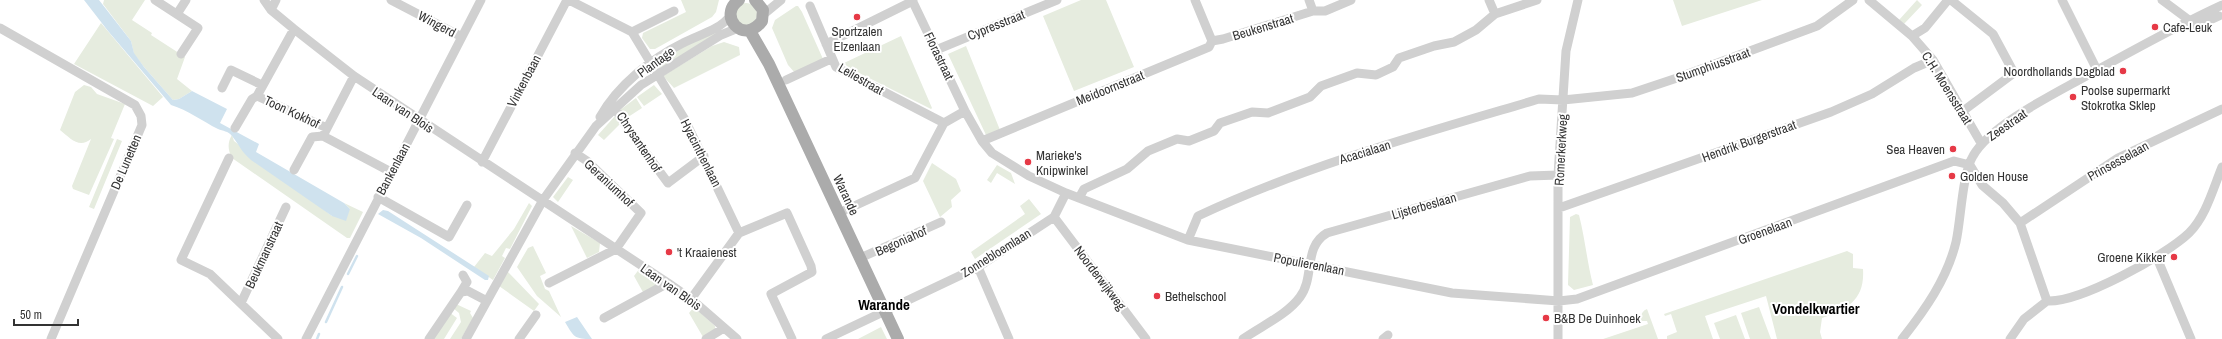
<svg xmlns="http://www.w3.org/2000/svg" width="2222" height="339" font-family="'Archivo Narrow',sans-serif">
  <rect width="100%" height="100%" fill="#fff"/>
  <path fill="#e6ecdf" d="M104 0H145L132 20 152 33 151 35 185 57 177 79 192 91 179 99 173 100 144 67 134 54 131 41 103 4Z
    M681 0H719L716 12 712 17 655 49H650L642 38 643 33 686 12Z
    M1081 0H1106L1134 67 1074 91 1043 16Z
    M1673 0H1762L1682 26Z
    M1917 0 1922 5 1904 24 1899 20Z
    M735 14a11 11 0 1 1 22 0a11 11 0 1 1-22 0Z
    M796 6H798L802 12 823 59 795 73 788 65 772 28 775 20Z
    M101 23 163 97 153 106 74 64Z
    M715 31 717 34 659 69 656 64 674 51Z
    M901 36 932 108 931 109 849 68 844 63Z
    M724 42 739 47 740 55 674 88 663 76 712 46Z
    M966 46 1000 130 986 135 948 54Z
    M84 85 91 87 97 94 125 104 111 138 114 139 89 195 73 189 72 186 91 139C79 149 70 138 60 130L75 92Z
    M654 85 662 94 644 106 637 97Z
    M636 98 642 108 625 119 620 110Z
    M615 116 621 123 604 140 598 135Z
    M232 135 234 141 332 216 350 209 344 203 363 212 350 238H347L232 158C228 150 227 143 232 135Z
    M117 139 122 141 94 209 89 207Z
    M932 163 956 179 961 191 951 200 952 207 940 217 923 181Z
    M997 165 1011 173 1015 184 997 173 991 183 987 180Z
    M568 177 573 180 558 202 553 197Z
    M1029 199 1041 214 975 259 971 252 1025 214 1020 206Z
    M529 203 532 206 510 249 506 248 502 256 505 258 493 280 474 267 485 253 492 256 514 229Z
    M1576 214 1579 215C1585 238 1587 262 1593 285L1574 290 1568 285 1570 217Z
    M571 226 600 243 599 252 587 258Z
    M533 246 546 273 540 276 545 289 549 291 561 317 537 296 517 267 528 248Z
    M1847 251 1853 254V268L1863 269C1865 299 1848 309 1822 318L1820 332 1822 339H1777L1766 296 1705 316 1713 339H1667V336L1677 332 1671 314 1665 316 1664 314Z
    M640 268 657 280 656 287 644 294 634 276Z
    M507 271 539 304 534 311 499 286Z
    M456 304 471 311 470 313 473 318 461 339H450L461 322 459 313 453 308Z
    M694 307 715 326V329L703 337 689 313Z
    M1759 307 1771 339H1750L1741 313Z
    M1647 309 1658 339H1603L1648 324 1647 321H1641C1640 316 1642 311 1647 309Z
    M449 312 457 318 444 339H431Z
    M1736 315 1745 339H1720L1714 323Z
    M881 327 887 339H858Z"/>
  <path fill="#cfe2ee" d="M84 0H99L131 41 134 53 144 67 173 100 179 99 192 91 227 109 220 123 259 144 256 152 344 203 350 209 346 221 332 216 251 160C240 150 240 146 232 136 228 131 223 131 218 129 202 121 188 110 171 105L108 31Z
    M383 210 388 211 489 276 488 280H485L421 238 378 214Z
    M577 317 592 339C574 339 574 337 565 322Z"/>
  <g fill="none" stroke-linecap="round" stroke-linejoin="round">
    <path stroke="#cfe2ee" stroke-width="2.5" d="M348 274 357 256
      M326 322 342 287
      M317 339 319 334"/>
    <path stroke="#d0d0d0" stroke-width="9" d="M155 0 198 28 181 54
      M264 0 271 10 294 29 354 76 668 283 691 299 737 339
      M391 0 462 37
      M569 0 632 32 684 118 739 233
      M912 0 965 111 982 141 992 153 1029 176 1066 193 1188 240 1452 293 1559 301 1577 299 1954 161 1970 165
      M1195 0 1212 41
      M1309 0 1313 11H1325L1351 0
      M1489 0 1495 14
      M1869 0 1912 36
      M1948 0 1925 28 1912 36 1933 60 1981 143
      M1951 0 1993 34 2014 73 1963 111
      M2062 0 2097 70
      M2162 0 2197 26 2219 16
      M810 6 836 67 944 123
      M271 10 276 0
      M177 14 186 0
      M764 14 781 0
      M0 28 135 105 141 116 142 125 51 339
      M632 32 674 11
      M1212 41 1223 39 1313 11
      M826 44 913 1
      M936 50 1057 0
      M786 80 831 59
      M222 88 231 70 262 85
      M257 96 327 128
      M612 103 624 123 668 183 704 156
      M600 117C618 85 651 59 683 43 698 35 720 30 730 16
      M944 123 965 111
      M235 128 252 99 257 96 294 29
      M323 136 391 172
      M982 141 1209 47 1212 41
      M229 158 181 260 210 274 278 339
      M482 162 567 0
      M1970 165 1982 185 2003 203 2020 223 2047 301
      M294 170 312 137 323 136 354 76
      M378 197 449 237 467 205
      M1079 198 1084 189 1127 169 1148 151 1177 139 1189 141 1214 131 1220 123 1252 112 1268 113 1310 97 1321 86 1357 73 1376 75 1393 67 1399 58 1434 46 1454 42 1476 30 1495 14 1537 0
      M1559 208 1831 112 1872 94 1914 68 1933 60
      M839 213 915 178 944 123
      M1054 217 1146 339
      M2020 223 2118 158 2222 109
      M1188 240 1198 216C1307 165 1424 133 1539 99L1563 100 1632 93 1677 78 1817 26 1853 0
      M860 258 941 222
      M2157 258 2191 339
      M978 267 1009 339
      M549 283 616 249 641 213 587 161 575 153
      M461 292 467 282 463 275
      M691 299 739 233 787 213 811 266 812 272 771 294 792 339
      M2047 301C2079 303 2165 256 2189 233 2206 216 2213 189 2222 167
      M241 303 286 207
      M604 318 668 283
      M306 339 481 0
      M429 339 461 292 468 291 487 301
      M466 339 543 200 596 126 641 85 721 35 738 28
      M519 339 536 315
      M706 339 724 328
      M826 339 978 267 1054 217 1066 193
      M1243 339C1261 326 1287 315 1300 297 1315 277 1303 247 1327 233L1530 176 1558 175
      M1383 339 1388 335
      M1558 339V175L1566 51 1578 0
      M1902 339C1925 310 1947 279 1956 242 1961 220 1962 174 1973 156 1990 125 2056 93 2088 75 2132 51 2176 26 2222 5
      M2010 339 2024 319 2047 301"/>
    <path stroke="#ababab" stroke-width="12" d="M739 0C717 15 743 46 762 21L763 10 755 0
      M750 31 769 64 898 339"/>
  </g>
  <g fill="#e63946" stroke="#fff" stroke-width="1.5">
    <circle cx="857" cy="17" r="4"/>
    <circle cx="2155" cy="27" r="4"/>
    <circle cx="2123" cy="71" r="4"/>
    <circle cx="2073" cy="97" r="4"/>
    <circle cx="1953" cy="149" r="4"/>
    <circle cx="1028" cy="162" r="4"/>
    <circle cx="1952" cy="176" r="4"/>
    <circle cx="669" cy="252" r="4"/>
    <circle cx="2174" cy="257" r="4"/>
    <circle cx="1157" cy="296" r="4"/>
    <circle cx="1546" cy="318" r="4"/>
  </g>
  <g text-anchor="middle" dominant-baseline="central" stroke-width="4" stroke-linejoin="round" paint-order="stroke">
    <g font-size="13" fill="#333" stroke="#fff">
      <text transform="translate(437 24) rotate(28)">Wingerd</text>
      <text transform="translate(996 25) rotate(-22)">Cypresstraat</text>
      <text transform="translate(1263 27) rotate(-17)">Beukenstraat</text>
      <text transform="translate(939 56) rotate(64)">Florastraat</text>
      <text transform="translate(656 62) rotate(-36)">Plantage</text>
      <text transform="translate(1713 65) rotate(-20)">Stumphiusstraat</text>
      <text transform="translate(861 79) rotate(30)">Leliestraat</text>
      <text transform="translate(524 81) rotate(-62)">Vinkenbaan</text>
      <text transform="translate(1110 88) rotate(-22)">Meidoornstraat</text>
      <text transform="translate(1947 88) rotate(58)">C.H. Moensstraat</text>
      <text transform="translate(403 110) rotate(34)">Laan van Blois</text>
      <text transform="translate(292 112) rotate(25)">Toon Kokhof</text>
      <text transform="translate(2007 125) rotate(-35)">Zeestraat</text>
      <text transform="translate(1749 141) rotate(-20)">Hendrik Burgerstraat</text>
      <text transform="translate(639 142) rotate(56)">Chrysantenhof</text>
      <text transform="translate(1561 150) rotate(-87)">Romerkerkweg</text>
      <text transform="translate(1365 152) rotate(-17)">Acacialaan</text>
      <text transform="translate(701 153) rotate(63)">Hyacinthenlaan</text>
      <text transform="translate(2118 161) rotate(-29)">Prinsesselaan</text>
      <text transform="translate(126 162) rotate(-67)">De Lunetten</text>
      <text transform="translate(393 169) rotate(-62)">Bankenlaan</text>
      <text transform="translate(609 183) rotate(43)">Geraniumhof</text>
      <text transform="translate(846 195) rotate(65)">Warande</text>
      <text transform="translate(1424 206) rotate(-16)">Lijsterbeslaan</text>
      <text transform="translate(1765 231) rotate(-20)">Groenelaan</text>
      <text transform="translate(901 241) rotate(-24)">Begoniahof</text>
      <text transform="translate(996 253) rotate(-32)">Zonnebloemlaan</text>
      <text transform="translate(264 255) rotate(-65)">Beukmanstraat</text>
      <text transform="translate(1309 264) rotate(11)">Populierenlaan</text>
      <text transform="translate(1100 278) rotate(53)">Noorderwijkweg</text>
      <text transform="translate(671 287) rotate(35)">Laan van Blois</text>
    </g>
    <g font-size="13" fill="#333" stroke="#fff" text-anchor="start">
      <text x="2163" y="27">Cafe-Leuk</text>
      <text x="857" y="31" text-anchor="middle">Sportzalen<tspan x="857" dy="15">Elzenlaan</tspan></text>
      <text x="2115" y="71" text-anchor="end">Noordhollands Dagblad</text>
      <text x="2081" y="90">Poolse supermarkt<tspan x="2081" dy="15">Stokrotka Sklep</tspan></text>
      <text x="1945" y="149" text-anchor="end">Sea Heaven</text>
      <text x="1036" y="155">Marieke's<tspan x="1036" dy="15">Knipwinkel</tspan></text>
      <text x="1960" y="176">Golden House</text>
      <text x="677" y="252">'t Kraaienest</text>
      <text x="2166" y="257" text-anchor="end">Groene Kikker</text>
      <text x="1165" y="296">Bethelschool</text>
      <text x="1554" y="318">B&amp;B De Duinhoek</text>
    </g>
    <g font-size="15" font-weight="bold" fill="#000" stroke="#fff">
      <text x="884" y="304">Warande</text>
      <text x="1816" y="308">Vondelkwartier</text>
    </g>
  </g>
  <path d="M14 319v6h64v-6" fill="none" stroke="#333333" stroke-width="2"/>
  <text x="20" y="319" font-size="12" fill="#333333" stroke="#ffffff" stroke-width="3" paint-order="stroke">50 m</text>
</svg>
